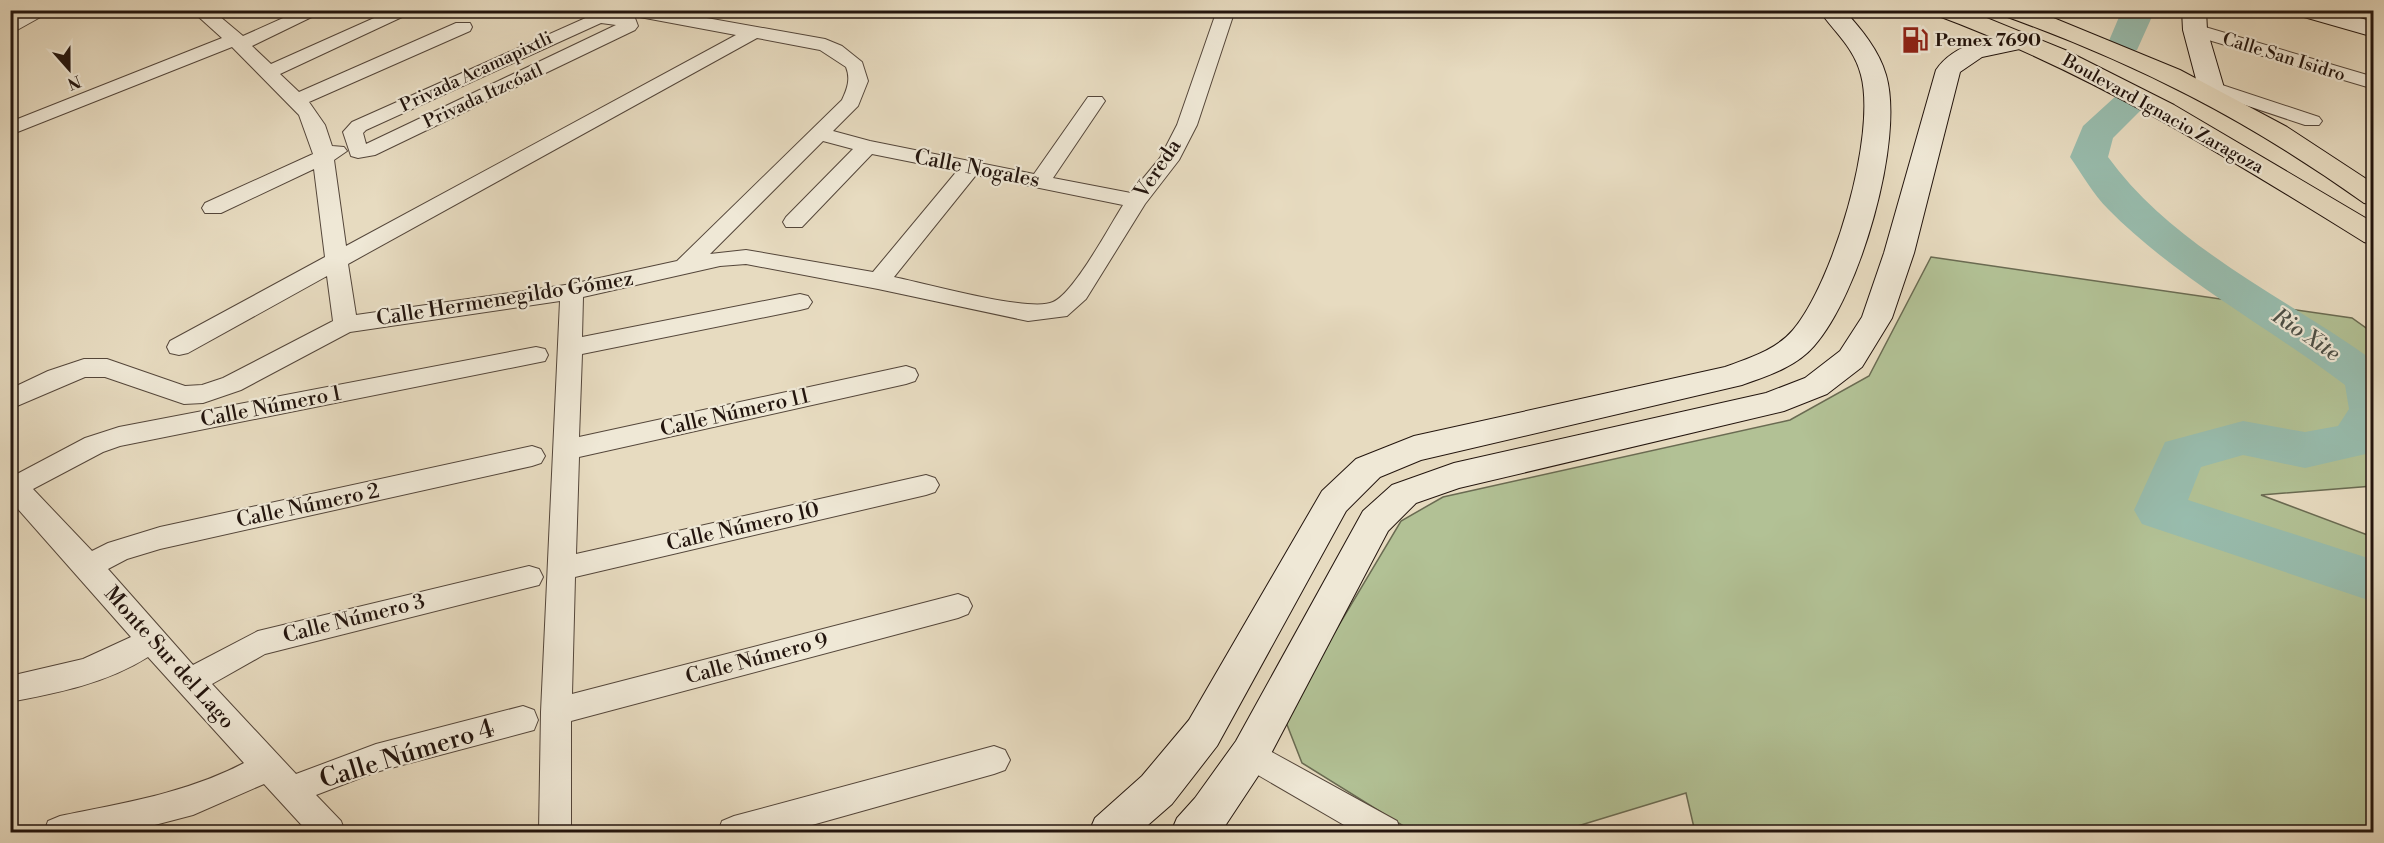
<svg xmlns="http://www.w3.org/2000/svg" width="2384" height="843" font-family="'Libre Bodoni',serif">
  <rect width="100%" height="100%" fill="#e7dbc0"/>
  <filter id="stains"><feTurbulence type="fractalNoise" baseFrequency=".00333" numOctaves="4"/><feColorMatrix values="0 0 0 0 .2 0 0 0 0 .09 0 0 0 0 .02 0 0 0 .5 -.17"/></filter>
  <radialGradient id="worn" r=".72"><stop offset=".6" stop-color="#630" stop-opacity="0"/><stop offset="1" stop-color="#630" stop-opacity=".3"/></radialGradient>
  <path fill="#b2c195" stroke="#6a6b52" stroke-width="1.5" d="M1931 257 2352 318 2373 333V486L2261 495 2373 537V832H1695L1686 793 1558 832H1413L1302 763 1284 717 1401 521 1443 497 1790 420 1869 376Z"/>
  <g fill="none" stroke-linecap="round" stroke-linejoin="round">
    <path fill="#98bcad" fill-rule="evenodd" d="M2122 10H2155L2137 50 2125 53 2113 50 2108 43Z
      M2130 92 2143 95 2148 103 2113 138 2108 157C2173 247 2285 297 2374 361V447L2370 453 2305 468 2243 455 2201 467 2188 500 2374 560V602L2142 524 2134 510 2165 442 2243 421 2305 432 2338 426 2349 409 2345 385C2267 326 2177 279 2108 209 2093 194 2082 174 2070 157L2083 126 2117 95Z"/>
    <defs>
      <path id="street" d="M30 10H53L10 34V21Z
        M191 10H212L243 36 301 10H326L252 46 271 64 392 10H417L280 74 299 92 456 23H470L472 27 470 31 309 102 325 125 332 146 344 147 347 151 334 160 346 246 736 35 629 15 620 10H662L825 39 842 46 862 62 868 81 858 106 833 131 870 141 1034 174 1088 97H1102L1105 101 1053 178 1131 193 1160 158 1177 125 1217 10H1235L1197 125 1179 160 1145 204 1086 299 1067 316 1028 321 878 289 746 264 720 266 583 297 582 337 800 294 808 296 812 302 808 308 800 310 582 354 579 437 906 366 915 369 918 375 915 381 906 384 579 457 576 554 926 475 935 478 939 485 935 492 926 495 575 577 572 694 958 594 968 598 972 606 968 614 958 618 571 721V832H539L541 712 560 301 350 332 241 390 203 403 184 404 105 377H85L10 409V389L48 371 84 359H107L185 386 202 385 223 378 333 321 327 276 188 353 179 355 170 353 167 347 170 341 325 257 314 169 221 213H205L202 208 205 203 313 154 299 115 232 47 10 135V122L222 38ZM757 38 820 50 846 67C851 79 847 89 842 100L677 261 572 284 356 315 348 264ZM823 141 853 149 786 217 783 222 786 227H802L872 154 957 171 873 272 746 250 710 254ZM976 175 1123 205C1109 227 1074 293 1053 302 1030 313 924 283 894 277Z
        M599 12 635 18 638 26 635 30 375 155 358 158 351 156 343 132 352 122ZM601 23 616 25 366 144 363 133 366 130Z
        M2195 24 2374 77V89L2188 34 2186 30 2188 26Z
        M2210 81 2319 117 2322 121 2319 125H2305L2203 91 2200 87Z
        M536 347 545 349 548 355 545 361 120 446 103 452 33 489 92 551 108 543 160 527 532 446 541 449 545 456 541 463 532 466 160 549 127 559 108 569 193 665 258 631 529 566 539 569 543 577 539 585 265 654 212 684 296 774 376 744 523 706 534 710 538 720 534 730 376 772 316 795 341 821 345 832H308L264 784 193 815 128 832H44L48 821 60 816C123 803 187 793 244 763L148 657C107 683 58 693 10 702V676L83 659 131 637 10 500V472L17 474 85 438 119 427Z
        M1250 740 1397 821 1401 832H1356L1239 764 1234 754 1239 744Z
        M994 746 1005 750 1010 760 1005 770 994 774 787 832H718L722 821 734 816Z"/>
      <path id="secondary" d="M1819 10H1844C1861 29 1879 50 1886 75 1905 140 1859 296 1814 346 1796 367 1767 376 1742 385L1421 460 1380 477 1346 511 1217 746 1172 804 1140 832H1089L1095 818 1142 776 1189 720 1322 491 1356 459 1414 436 1725 367C1749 358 1776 350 1793 330 1833 283 1877 135 1861 75 1854 47 1834 32 1819 10Z
        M2182 10H2206L2207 30 2227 98 2223 103 2214 106 2205 103 2201 98 2183 30Z
        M2294 10H2332L2374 22V37L2297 15Z
        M2025 34 2034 36 2037 41 2034 46 1982 57 1960 72 1914 253 1892 318 1862 367 1827 394 1784 411 1459 488 1416 503 1388 531 1264 767 1225 826 1219 832H1171L1177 818 1195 798 1236 741 1363 511 1392 485 1454 463 1766 393 1805 378 1840 351 1862 317 1884 253 1936 70C1956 41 1993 38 2025 34Z"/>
      <path id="primary" d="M1933 10H1967L2065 50 2174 105 2374 223V245L2364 242C2226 156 2089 72 1936 15Z
        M1999 10H2034L2180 70 2287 127 2374 184V205L2364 203C2248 120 2136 63 2002 15Z"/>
    </defs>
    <use href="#street" stroke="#54463a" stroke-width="2"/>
    <use href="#secondary" stroke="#23150e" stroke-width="2"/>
    <use href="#primary" stroke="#23150e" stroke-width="2"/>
    <use href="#street" fill="#efe8d6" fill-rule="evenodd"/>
    <use href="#secondary" fill="#efe8d6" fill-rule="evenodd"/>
    <use href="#primary" fill="#e7dbc0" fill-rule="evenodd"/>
  </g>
  <defs>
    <symbol id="fuel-bare" viewBox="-9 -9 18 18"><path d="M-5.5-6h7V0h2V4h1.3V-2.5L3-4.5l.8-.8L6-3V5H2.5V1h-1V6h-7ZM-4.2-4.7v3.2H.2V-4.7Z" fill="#8f2418" stroke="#efe8d6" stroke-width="2.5" paint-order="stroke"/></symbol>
  </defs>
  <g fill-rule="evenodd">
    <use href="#fuel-bare" x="1896" y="21" width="38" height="38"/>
  </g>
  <g text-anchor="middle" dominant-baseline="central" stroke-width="4.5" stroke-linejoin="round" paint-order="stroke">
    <g font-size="18" font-weight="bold" fill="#23150e" stroke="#efe8d6" text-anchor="start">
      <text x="1935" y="40">Pemex 7690</text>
    </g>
    <g font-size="18" fill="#23150e" stroke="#efe8d6">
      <text transform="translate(2284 57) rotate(17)">Calle San Isidro</text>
      <text transform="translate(476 72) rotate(-25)">Privada Acamapixtli</text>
      <text transform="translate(483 96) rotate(-25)">Privada Itzcóatl</text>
      <text transform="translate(2163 114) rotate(29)">Boulevard Ignacio Zaragoza</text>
    </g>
    <g font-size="21" fill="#23150e" stroke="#efe8d6">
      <text transform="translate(977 169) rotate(11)">Calle Nogales</text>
      <text transform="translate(1158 169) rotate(-56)">Vereda</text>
      <text transform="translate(505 299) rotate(-9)">Calle Hermenegildo Gómez</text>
      <text transform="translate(271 407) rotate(-11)">Calle Número 1</text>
      <text transform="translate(735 413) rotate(-13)">Calle Número 11</text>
      <text transform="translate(308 506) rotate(-12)">Calle Número 2</text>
      <text transform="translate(743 527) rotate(-13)">Calle Número 10</text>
      <text transform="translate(354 619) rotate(-14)">Calle Número 3</text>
      <text transform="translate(169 658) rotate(48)">Monte Sur del Lago</text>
      <text transform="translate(757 659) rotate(-15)">Calle Número 9</text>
    </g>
    <g font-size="22" font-style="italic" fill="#4c4f46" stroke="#efe8d6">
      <text transform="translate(2306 335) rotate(34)">Rio Xite</text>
    </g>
    <g font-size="26" fill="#23150e" stroke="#efe8d6">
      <text transform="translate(407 754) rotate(-17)">Calle Número 4</text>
    </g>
  </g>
  <rect width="2384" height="843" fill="none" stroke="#e7dbc0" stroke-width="36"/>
  <rect x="12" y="12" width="2360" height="819" fill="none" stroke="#23150e" stroke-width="3"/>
  <rect x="18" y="18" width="2348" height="807" fill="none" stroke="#23150e" stroke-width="1.5"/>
  <g transform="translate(69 69) rotate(159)" stroke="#efe8d6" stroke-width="4.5" paint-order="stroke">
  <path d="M0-4.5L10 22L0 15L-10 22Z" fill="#23150e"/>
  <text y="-9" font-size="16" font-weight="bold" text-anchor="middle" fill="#23150e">N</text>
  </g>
  <rect width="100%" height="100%" filter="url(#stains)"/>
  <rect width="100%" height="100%" fill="url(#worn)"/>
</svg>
